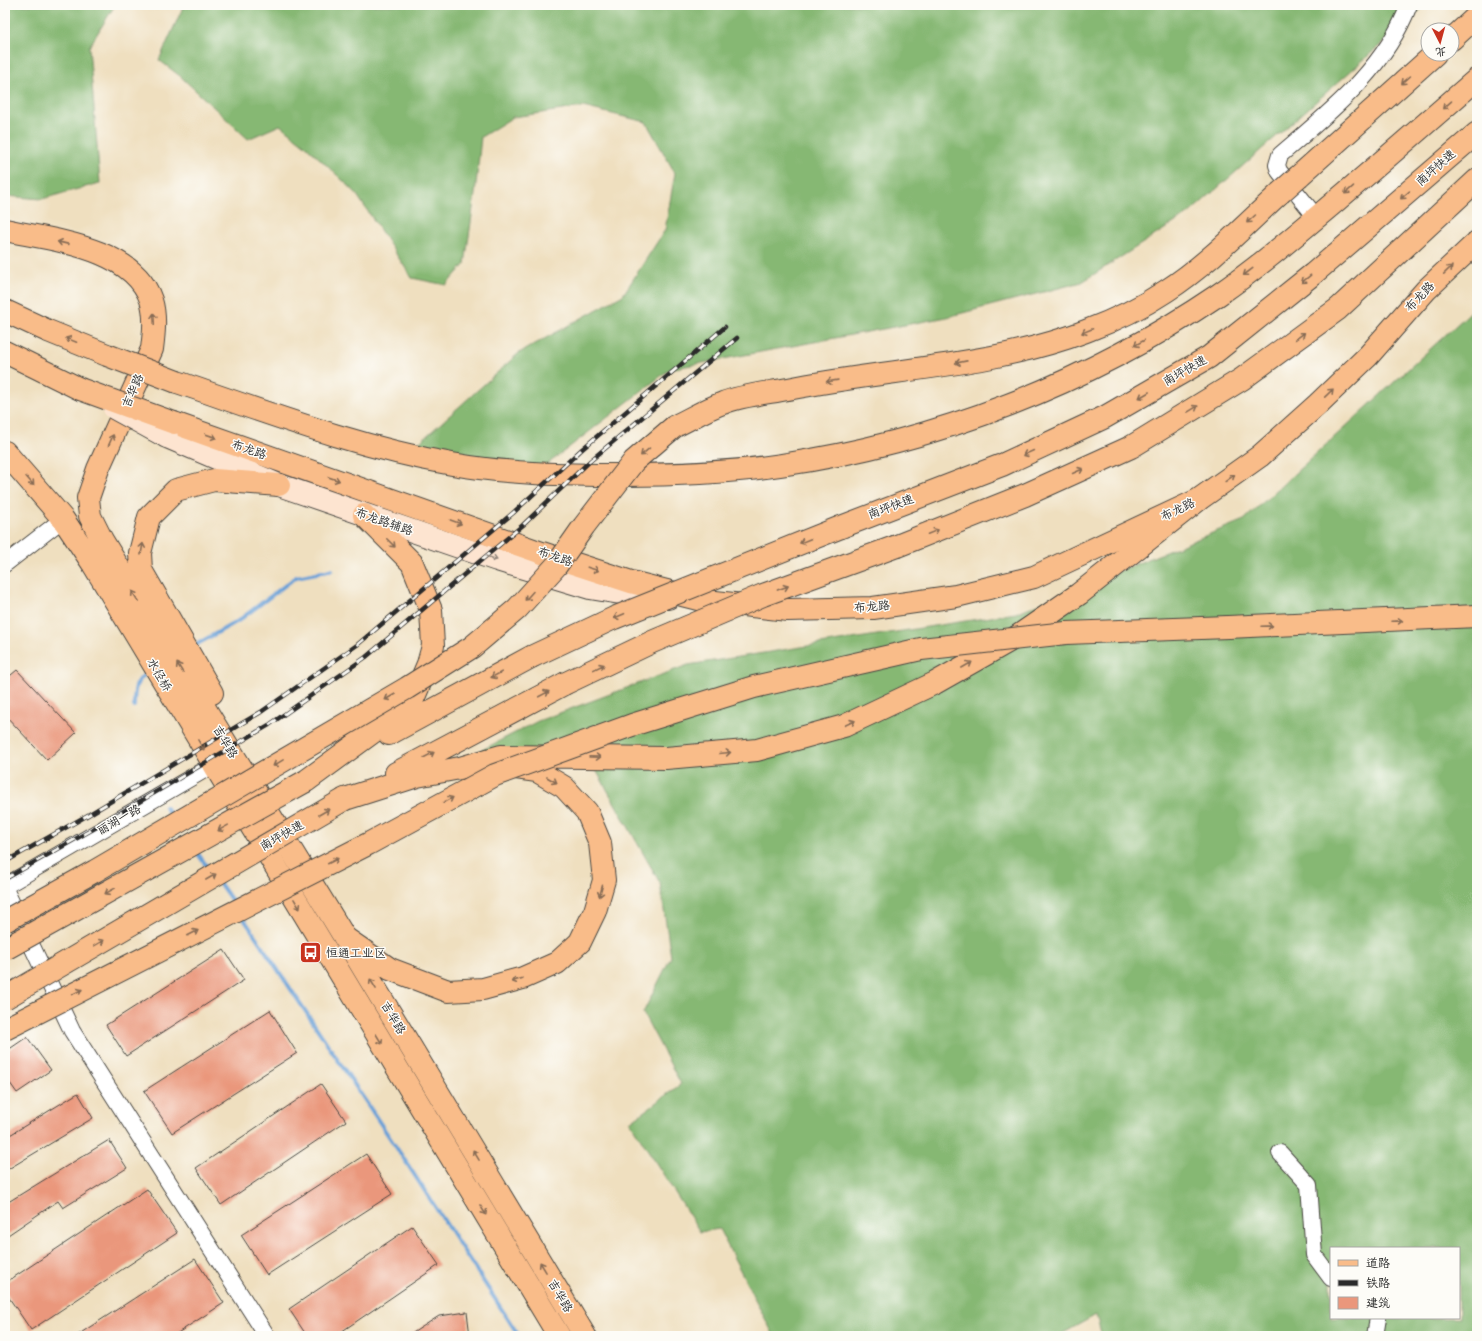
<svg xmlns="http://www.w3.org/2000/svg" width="1482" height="1341" font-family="Kalam,'LXGW WenKai TC',sans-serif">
  <rect width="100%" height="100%" fill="#fdfcf7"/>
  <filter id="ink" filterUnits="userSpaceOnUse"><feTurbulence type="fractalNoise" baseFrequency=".025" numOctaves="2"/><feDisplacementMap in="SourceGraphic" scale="8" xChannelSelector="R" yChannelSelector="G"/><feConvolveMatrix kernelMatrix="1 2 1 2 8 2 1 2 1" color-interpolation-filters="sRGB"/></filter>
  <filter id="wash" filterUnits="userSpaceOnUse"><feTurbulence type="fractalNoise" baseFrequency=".012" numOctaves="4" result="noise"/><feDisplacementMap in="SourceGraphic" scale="16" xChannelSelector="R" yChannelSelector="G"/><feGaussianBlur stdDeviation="0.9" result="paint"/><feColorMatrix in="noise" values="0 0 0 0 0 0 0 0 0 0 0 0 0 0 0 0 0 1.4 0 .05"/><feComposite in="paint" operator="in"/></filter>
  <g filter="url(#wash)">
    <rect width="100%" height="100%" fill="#efdfbf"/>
    <path fill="#86b873" stroke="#58724f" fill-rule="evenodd" d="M5 5H115L89 47 100 183 42 199 5 196Z
      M184 5H1426L1188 214 1082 282 947 317 670 369 536 473 411 450 519 353 623 295 665 230 675 173 646 122 583 107 513 117 481 137 475 194 465 264 446 285 412 278 355 192 304 144 280 125 248 139 180 76 159 60Z
      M1477 306V1330L1469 1336H1102L1096 1315 1058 1336H774L719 1229 700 1232 630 1122 681 1084 643 1013 671 957 660 883 596 770 480 751 538 721 688 665 1016 613 1244 520ZM1331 1248H1459V1318H1331Z"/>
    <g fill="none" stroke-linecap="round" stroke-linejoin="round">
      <path stroke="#69a0d7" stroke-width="4" d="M192 647 238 621 296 577 332 570
        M134 706C134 689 135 680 150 671
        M165 807 172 817
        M196 851 210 871
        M218 881 235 905
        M242 916 406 1162 519 1336"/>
    </g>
    <g id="blocks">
      <path fill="#ea977c" d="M17 670 76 733 47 760 5 715V680Z
        M224 950 244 980 126 1056 106 1025Z
        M270 1010 297 1053 172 1133 144 1091Z
        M27 1037 51 1070 17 1093 5 1076V1052Z
        M321 1084 346 1121 221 1205 196 1168Z
        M78 1093 93 1118 5 1171V1138Z
        M109 1140 127 1168 63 1208 58 1201 5 1237V1204Z
        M366 1154 392 1194 267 1275 241 1235Z
        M147 1189 177 1233 31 1330 5 1292V1283Z
        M412 1226 439 1265 335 1336H307L289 1309Z
        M195 1259 224 1303 173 1336H76Z
        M467 1312 470 1336H408L439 1316Z"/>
    </g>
  </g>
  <g filter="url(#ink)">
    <use href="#blocks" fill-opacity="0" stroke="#484641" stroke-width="1"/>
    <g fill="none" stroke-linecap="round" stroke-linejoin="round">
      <defs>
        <path id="street" d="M1316 217 1279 171 1277 165 1280 155C1330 112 1385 69 1409 5
          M5 564 63 519
          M5 886 223 759
          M5 889 72 1031 267 1336
          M1280 1153 1309 1185 1314 1255 1331 1278
          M1375 1336 1378 1318"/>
        <path id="secondary" d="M167 437 279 485 497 560 590 588 632 595 668 598"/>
        <path id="primary" d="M5 230C51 240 133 247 151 300 156 316 154 333 152 349L98 469 88 498 90 516 102 540 345 938 585 1336
          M5 311 48 331 107 355
          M5 352 80 389
          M177 382C268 413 357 447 452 464 509 474 565 475 623 475 676 475 729 473 781 465 936 442 1087 384 1218 295 1259 267 1298 233 1336 201 1383 161 1430 120 1477 79
          M174 423 542 553 631 582 706 601 788 610 873 608 956 596 1034 577 1198 500 1260 456 1318 404 1368 356 1426 290 1477 242
          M5 452 63 519 93 564 559 1336
          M212 693 141 570 140 553 149 517 176 490 214 480 279 485"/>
        <path id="highway" d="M1452 39 1477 16
          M1299 176 1435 54
          M675 426C690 419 706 409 723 403 743 395 767 393 788 389 885 369 993 367 1086 331 1113 321 1142 307 1166 291 1208 264 1244 226 1280 193
          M841 527 1002 465 1105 417 1209 357 1313 274 1477 133
          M897 546 1025 495 1131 447 1242 379 1338 309 1477 180
          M1228 627 1477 616
          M389 734 531 657
          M396 773 564 684
          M306 781 403 710 414 697 428 664 433 646 431 610 412 563 364 515
          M345 799 417 776 460 768 501 756 666 758 757 750 844 726 935 683 1018 636 1079 594 1198 500
          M345 938 390 969 448 991 483 989 523 978 557 963 580 942 595 911 604 880 600 843 587 812 564 787 537 771 509 767"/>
      </defs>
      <use href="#street" stroke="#484641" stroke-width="18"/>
      <use href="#secondary" stroke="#484641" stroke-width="24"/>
      <use href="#primary" stroke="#484641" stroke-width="24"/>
      <use href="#highway" stroke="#484641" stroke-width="24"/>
      <use href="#street" stroke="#fff" stroke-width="16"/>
      <use href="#secondary" stroke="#fde4d0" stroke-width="22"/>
      <use href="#primary" stroke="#f9bc89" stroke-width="22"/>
      <use href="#highway" stroke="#f9bc89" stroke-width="22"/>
      <defs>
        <path id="rail" d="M5 862 88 815 261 712 357 645 513 513 581 450 725 327
          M5 879 95 828 269 725 366 657 523 525 590 461 737 338"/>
      </defs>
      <use href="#rail" stroke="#2b2b2b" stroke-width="4.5"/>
      <use href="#rail" stroke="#fdfcf7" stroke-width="3" stroke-dasharray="9" stroke-linecap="butt"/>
      <defs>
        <path id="secondary-bridge" d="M114 408 167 437"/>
        <path id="primary-bridge" d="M107 355 177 382
          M80 389 174 423"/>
        <path id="highway-bridge" d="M1280 193 1299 176
          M531 657 614 618 841 527
          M564 684 652 642 763 595 897 546
          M5 921 95 871 407 688 472 647 517 609 556 566 584 526 634 461 675 426
          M5 949 306 781
          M5 998 345 799
          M5 1029 368 844 495 775 632 725 754 687 921 649 1066 633 1228 627"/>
      </defs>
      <use href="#secondary-bridge" stroke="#484641" stroke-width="24" stroke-linecap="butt"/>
      <use href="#primary-bridge" stroke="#484641" stroke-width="24" stroke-linecap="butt"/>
      <use href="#highway-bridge" stroke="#484641" stroke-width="24" stroke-linecap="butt"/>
      <use href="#secondary-bridge" stroke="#fde4d0" stroke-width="22"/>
      <use href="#primary-bridge" stroke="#f9bc89" stroke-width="22"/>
      <use href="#highway-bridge" stroke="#f9bc89" stroke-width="22"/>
    </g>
    <defs><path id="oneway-shaft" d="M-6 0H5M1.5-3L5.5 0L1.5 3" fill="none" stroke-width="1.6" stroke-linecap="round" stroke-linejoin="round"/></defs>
    <g stroke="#886c55">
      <use href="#oneway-shaft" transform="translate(1406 80) rotate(138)"/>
      <use href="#oneway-shaft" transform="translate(1447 105) rotate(139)"/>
      <use href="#oneway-shaft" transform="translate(1349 190) rotate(139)"/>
      <use href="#oneway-shaft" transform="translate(1405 195) rotate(139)"/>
      <use href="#oneway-shaft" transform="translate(1251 219) rotate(138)"/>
      <use href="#oneway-shaft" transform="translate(63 243) rotate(-167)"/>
      <use href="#oneway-shaft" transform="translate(1448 270) rotate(-44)"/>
      <use href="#oneway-shaft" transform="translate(1248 272) rotate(143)"/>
      <use href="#oneway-shaft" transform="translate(1306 279) rotate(141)"/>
      <use href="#oneway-shaft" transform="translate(154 319) rotate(-93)"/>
      <use href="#oneway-shaft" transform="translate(1087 331) rotate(158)"/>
      <use href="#oneway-shaft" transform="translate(1300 336) rotate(-36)"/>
      <use href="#oneway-shaft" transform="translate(71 340) rotate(-158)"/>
      <use href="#oneway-shaft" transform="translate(1139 343) rotate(152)"/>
      <use href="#oneway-shaft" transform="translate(961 362) rotate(169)"/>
      <use href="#oneway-shaft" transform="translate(832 381) rotate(172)"/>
      <use href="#oneway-shaft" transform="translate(1329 393) rotate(-44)"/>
      <use href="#oneway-shaft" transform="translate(1144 395) rotate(150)"/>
      <use href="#oneway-shaft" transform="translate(1193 409) rotate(-31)"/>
      <use href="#oneway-shaft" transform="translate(211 436) rotate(19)"/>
      <use href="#oneway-shaft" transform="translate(111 440) rotate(-66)"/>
      <use href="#oneway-shaft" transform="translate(645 452) rotate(139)"/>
      <use href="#oneway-shaft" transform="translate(1028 453) rotate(155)"/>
      <use href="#oneway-shaft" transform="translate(1078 471) rotate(-24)"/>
      <use href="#oneway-shaft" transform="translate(1230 478) rotate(-36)"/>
      <use href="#oneway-shaft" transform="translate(334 479) rotate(19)"/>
      <use href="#oneway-shaft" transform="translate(30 481) rotate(49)"/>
      <use href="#oneway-shaft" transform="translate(456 522) rotate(20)"/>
      <use href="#oneway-shaft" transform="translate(933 532) rotate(-22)"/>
      <use href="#oneway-shaft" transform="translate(805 541) rotate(158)"/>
      <use href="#oneway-shaft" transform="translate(391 543) rotate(45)"/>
      <use href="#oneway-shaft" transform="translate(142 549) rotate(-80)"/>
      <use href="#oneway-shaft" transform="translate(593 569) rotate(18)"/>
      <use href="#oneway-shaft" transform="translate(783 588) rotate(-20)"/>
      <use href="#oneway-shaft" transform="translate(135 596) rotate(-122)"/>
      <use href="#oneway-shaft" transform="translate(529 596) rotate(132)"/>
      <use href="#oneway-shaft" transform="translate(619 616) rotate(157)"/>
      <use href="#oneway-shaft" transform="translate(1397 621) rotate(-2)"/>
      <use href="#oneway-shaft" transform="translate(1267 626) rotate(-2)"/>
      <use href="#oneway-shaft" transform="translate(967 665) rotate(-30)"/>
      <use href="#oneway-shaft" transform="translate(599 667) rotate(-26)"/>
      <use href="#oneway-shaft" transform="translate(180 668) rotate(-122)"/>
      <use href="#oneway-shaft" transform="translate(496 675) rotate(152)"/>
      <use href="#oneway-shaft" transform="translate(544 694) rotate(-28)"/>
      <use href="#oneway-shaft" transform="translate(390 697) rotate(150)"/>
      <use href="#oneway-shaft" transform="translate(850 723) rotate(-25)"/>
      <use href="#oneway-shaft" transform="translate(201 745) rotate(59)"/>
      <use href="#oneway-shaft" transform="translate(725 753) rotate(-5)"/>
      <use href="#oneway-shaft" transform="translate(429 755) rotate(-28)"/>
      <use href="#oneway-shaft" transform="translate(595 757) rotate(1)"/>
      <use href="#oneway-shaft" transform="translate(278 763) rotate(149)"/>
      <use href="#oneway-shaft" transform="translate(552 780) rotate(30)"/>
      <use href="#oneway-shaft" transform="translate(448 800) rotate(-28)"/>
      <use href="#oneway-shaft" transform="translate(324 812) rotate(-30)"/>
      <use href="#oneway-shaft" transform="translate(223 828) rotate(151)"/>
      <use href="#oneway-shaft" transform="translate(333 861) rotate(-27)"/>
      <use href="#oneway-shaft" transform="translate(211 877) rotate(-30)"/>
      <use href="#oneway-shaft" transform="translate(110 891) rotate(151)"/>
      <use href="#oneway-shaft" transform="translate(601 891) rotate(105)"/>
      <use href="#oneway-shaft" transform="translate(297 904) rotate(59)"/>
      <use href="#oneway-shaft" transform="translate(193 933) rotate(-27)"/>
      <use href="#oneway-shaft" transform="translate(99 943) rotate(-30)"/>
      <use href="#oneway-shaft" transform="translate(517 980) rotate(164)"/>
      <use href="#oneway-shaft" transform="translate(373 984) rotate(-121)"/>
      <use href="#oneway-shaft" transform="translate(77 992) rotate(-27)"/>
      <use href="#oneway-shaft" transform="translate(379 1039) rotate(59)"/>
      <use href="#oneway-shaft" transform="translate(476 1155) rotate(-121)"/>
      <use href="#oneway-shaft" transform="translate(483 1210) rotate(59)"/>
      <use href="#oneway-shaft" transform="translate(543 1267) rotate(-121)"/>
    </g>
    <use stroke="#94887e" href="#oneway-shaft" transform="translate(492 558) rotate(18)"/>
  </g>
  <defs>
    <symbol id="bus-square" viewBox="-11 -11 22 22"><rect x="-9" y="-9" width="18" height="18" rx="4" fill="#c8321e" stroke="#fdfcf7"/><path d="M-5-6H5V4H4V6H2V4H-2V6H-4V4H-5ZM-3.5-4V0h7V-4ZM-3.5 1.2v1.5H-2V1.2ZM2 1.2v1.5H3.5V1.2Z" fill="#fff"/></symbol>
  </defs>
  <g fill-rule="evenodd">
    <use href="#bus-square" x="298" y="940" width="25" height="25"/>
  </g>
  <g text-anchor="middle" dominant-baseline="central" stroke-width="3" stroke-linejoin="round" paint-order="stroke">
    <g font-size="12" fill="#2b2b2b" stroke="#fdfcf7">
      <text transform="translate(1436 168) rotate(-41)">南坪快速</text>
      <text transform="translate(1420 297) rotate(-47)">布龙路</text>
      <text transform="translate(1185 371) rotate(-30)">南坪快速</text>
      <text transform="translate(133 391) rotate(-66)">吉华路</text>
      <text transform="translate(249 450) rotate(19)">布龙路</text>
      <text transform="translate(891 507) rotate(-21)">南坪快速</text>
      <text transform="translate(1178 510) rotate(-26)">布龙路</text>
      <text transform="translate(384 522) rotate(19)">布龙路辅路</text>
      <text transform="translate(555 557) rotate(19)">布龙路</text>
      <text transform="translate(872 607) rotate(-5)">布龙路</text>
      <text transform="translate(159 675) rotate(59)">水径桥</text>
      <text transform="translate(225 742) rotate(59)">吉华路</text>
      <text transform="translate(119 820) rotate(-30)">丽湖一路</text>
      <text transform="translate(282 836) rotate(-30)">南坪快速</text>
      <text transform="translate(393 1018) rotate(59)">吉华路</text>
      <text transform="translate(560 1296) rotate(59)">吉华路</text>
    </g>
    <g font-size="12" fill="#2b2b2b" stroke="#fdfcf7" text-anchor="start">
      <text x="326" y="953">恒通工业区</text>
    </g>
  </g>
  <rect width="1482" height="1341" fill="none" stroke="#fdfcf7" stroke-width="20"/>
  <rect x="1330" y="1247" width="130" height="72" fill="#fdfcf7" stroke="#a9a8a5"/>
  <rect x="1338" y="1260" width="20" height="6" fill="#f9bc89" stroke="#a9a8a5"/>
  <text x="1366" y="1267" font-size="12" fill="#2b2b2b">道路</text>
  <rect x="1338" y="1280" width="20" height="6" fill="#2b2b2b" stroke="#a9a8a5"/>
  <text x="1366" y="1287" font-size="12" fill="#2b2b2b">铁路</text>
  <rect x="1338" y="1297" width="20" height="12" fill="#ea977c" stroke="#a9a8a5"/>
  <text x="1366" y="1307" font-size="12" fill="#2b2b2b">建筑</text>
  <g transform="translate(1440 42) rotate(174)"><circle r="19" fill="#fdfcf7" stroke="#a9a8a5"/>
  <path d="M0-3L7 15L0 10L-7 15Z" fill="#c8321e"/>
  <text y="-6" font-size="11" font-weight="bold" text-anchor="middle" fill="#2b2b2b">北</text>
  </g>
</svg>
